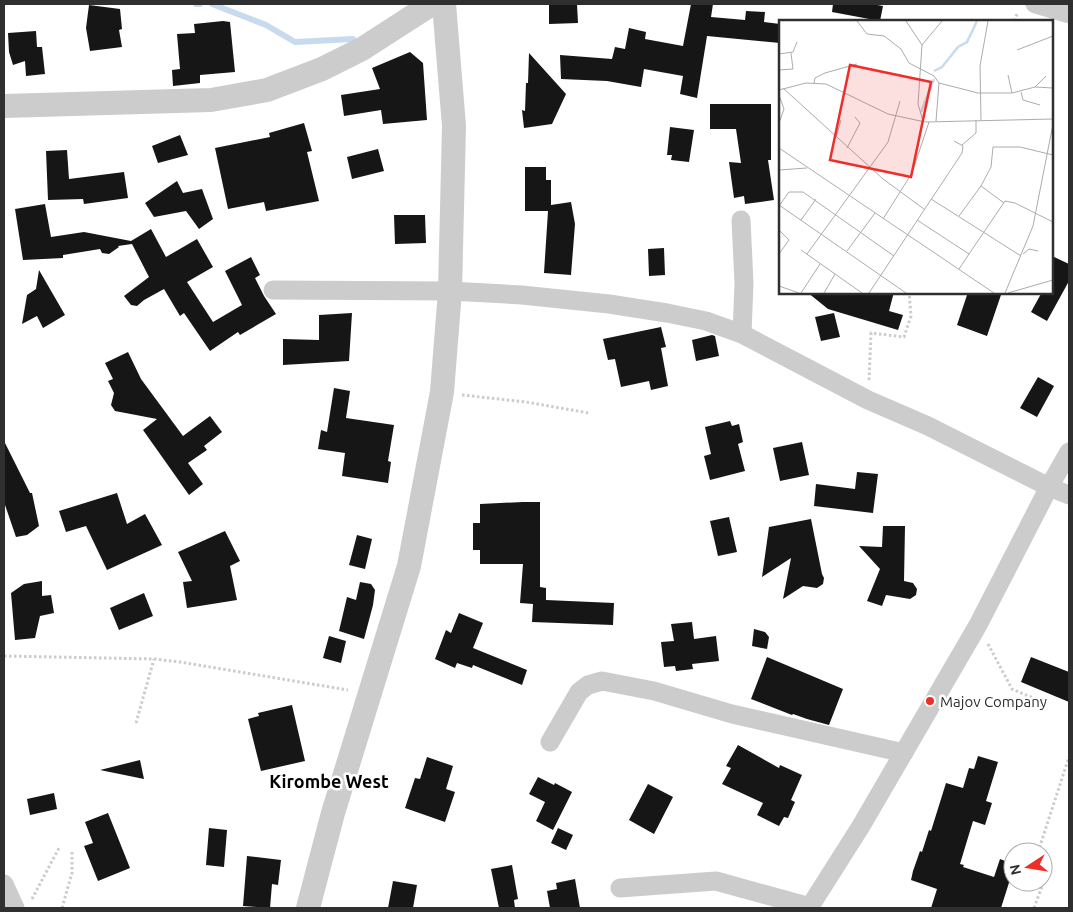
<svg xmlns="http://www.w3.org/2000/svg" width="1073" height="912" font-family="Ubuntu,sans-serif">
  <rect width="100%" height="100%" fill="#fff"/>
  <g fill="none" stroke-linecap="round" stroke-linejoin="round">
    <path stroke="#c8dbee" stroke-width="6" d="M196 4H200
      M212 4 266 25 295 42 353 39"/>
  </g>
  <path fill="#161616" d="M549 4H577L578 23 549 24Z
    M691 4H713L711 17 745 20 746 11 765 12 764 22 780 24V43L707 36 697 98 680 94 683 76 644 69 641 87 607 81 561 79 560 55 612 59 615 47 625 49 629 28 646 32 645 39 683 46Z
    M833 4H872L883 6 880 21 832 12Z
    M89 5 120 9 122 29 119 30 122 47 90 51 86 28Z
    M223 21 230 22 235 72 200 75V83L173 86 172 70 180 69 177 34 195 33 194 24Z
    M36 31 37 47H42L45 74 26 76 25 61 13 65 9 52 8 33Z
    M410 52 423 63 427 120 383 124 381 110 344 116 341 95 380 89 372 68Z
    M529 53 566 94 552 124 524 128 522 110 525 111 526 83H528Z
    M710 104H771V160H768L774 200 745 204 744 196 734 198 729 162 741 163 736 129H710Z
    M304 123 312 151 307 152 319 201 266 211 264 202 228 209 215 148 270 137 269 133Z
    M670 127 694 130 689 162 671 160 672 155H667Z
    M180 135 188 155 158 163 152 146Z
    M378 149 384 171 352 179 347 157Z
    M67 150 69 179 124 172 128 198 84 204 83 199 48 200 46 151Z
    M525 167H546V180H551V205L571 202 575 224 571 275 544 273 548 211H525Z
    M177 181 183 193 202 189 213 219 199 229 186 211 154 217 145 203Z
    M45 204 51 237 84 232 131 241 151 229 166 257 197 239 213 267 187 282 213 322 242 305 225 271 251 257 260 275 255 278 264 296 276 314 240 335 238 332 210 351 184 313 180 316 164 289 144 300 137 306 131 305 124 296 149 277 132 244 118 246 119 247 109 254 102 253 100 249 63 255V258L23 260 15 209Z
    M394 215H425L426 243 395 244Z
    M664 248 665 275 649 276 648 249Z
    M1052 256 1069 264V281L1047 321 1031 312 1042 292H1052Z
    M39 270 65 315 43 328 37 316 22 324 27 295 36 289Z
    M807 292H894L889 311 903 315 898 330 828 309Z
    M968 292H1002L987 336 957 325Z
    M352 313 349 361 283 365V339L319 340V315Z
    M834 313 840 337 821 341 815 317Z
    M661 327 666 347 661 348 668 386 651 390 649 381 621 387 615 359 608 360 603 339Z
    M712 335 715 336 719 356 696 361 692 340Z
    M128 352 141 379 183 436 210 416 222 432 204 446 207 450 188 463 203 484 189 495 143 430 157 419 115 411 111 405 114 393 108 381 113 379 105 363Z
    M1038 377 1054 386 1037 417 1020 408Z
    M334 388 350 391 346 418 394 425 388 461 391 462 388 483 342 476 345 453 318 449 321 430 327 432Z
    M730 421 732 426 739 424 743 442 738 444 745 471 710 480 704 456 711 454 705 427Z
    M4 441 30 493H32L39 526 27 535 16 537 4 502Z
    M802 442 809 475 780 481 773 448Z
    M857 472 878 474 873 513 814 506 816 484 855 489Z
    M117 493 127 524 145 514 162 545 107 570 86 526 66 532 59 511Z
    M523 502H540V587L546 588V600L614 603 613 625 532 622 533 604 520 603 523 564H480V550H473V523H480V504Z
    M729 517 737 552 718 556 710 521Z
    M811 519 822 574 824 578 823 584 817 588 803 586 783 599 791 558 762 577 769 527Z
    M883 526H905L904 581 913 583 917 589 916 595 910 599 886 595 882 606 867 601 880 569 859 546 882 547Z
    M225 531 240 561 230 566 237 600 187 608 183 582 192 581 178 552Z
    M357 535 372 539 365 569 349 565Z
    M42 581V596L51 595 54 613 40 616 35 638 15 640 11 593 24 584Z
    M360 582 371 584 375 590 373 605 364 639 339 631 347 597 356 600Z
    M144 593 153 616 119 630 110 608Z
    M459 613 483 623 473 648 527 670 522 685 473 665 472 668 457 663 455 668 435 659 446 630 451 633Z
    M692 622 694 639 716 636 719 661 692 664 693 669 676 671 675 666 664 667 661 642 674 641 671 624Z
    M754 629 765 632 769 637 767 649 752 646Z
    M329 636 346 641 341 663 323 658Z
    M767 657 843 689 829 725 807 719 793 714 792 715 751 699Z
    M1031 657 1069 672V702L1021 682Z
    M292 705 305 761 261 771 248 719 259 716 258 713Z
    M738 745 779 768 780 765 802 775 791 800 795 802 788 818 784 817 779 826 757 815 763 803 722 784 731 768 726 766Z
    M978 756 998 762 986 801 992 803 985 825 973 821 960 864 964 865 963 867 994 877 1000 859 1013 864V870L1001 908H931L937 889 911 880 913 871 920 851 922 852 929 830 931 831 946 783 963 788 969 768 974 769Z
    M427 757 453 766 446 789 455 792 445 822 405 808 415 778 420 779Z
    M140 760 144 779 100 770Z
    M538 777 554 785 555 783 572 792 553 830 536 821 545 802 529 794Z
    M648 784 673 797 654 834 629 820Z
    M54 793 57 809 30 815 27 799Z
    M108 813 130 868 98 881 84 846 93 843 85 822Z
    M209 828 227 830 224 867 206 865Z
    M558 828 573 835 566 850 551 843Z
    M247 856 281 860 278 885 272 884 270 908 243 906Z
    M512 865 518 899 514 900 515 908H499L491 869Z
    M575 879 580 908H550L547 891 557 889 556 883Z
    M393 881 417 885 413 908H388Z"/>
  <g fill="none" stroke-linecap="round" stroke-linejoin="round">
    <path stroke="#ccc" stroke-width="3" stroke-dasharray="2.5 2.5" stroke-linecap="butt" d="M1014 21 1018 12
      M869 380 871 333 904 337 911 316 909 292
      M462 395 526 402 589 413
      M988 644 1012 689 1040 701
      M4 656 154 659 180 662 348 690
      M136 723 154 659
      M1041 852 1039 849 1069 757
      M32 899 60 846
      M62 908 72 873V852
      M1034 908 1048 870 1043 857"/>
    <path stroke="#ccc" stroke-width="19" d="M1035 4 1069 14
      M741 220 744 283 742 334
      M273 290 450 291 522 295 609 304 667 313 706 321 742 334 868 400 928 426 1049 487 1069 495
      M550 742 579 692 588 685 602 681 654 691 732 714 904 753
      M4 884 15 908
      M620 888 716 881 810 907
      M809 908 861 826 978 625 1049 487 1069 452"/>
    <path stroke="#ccc" stroke-width="24" d="M4 106 211 100 267 90 322 69 362 49 432 4
      M308 908 333 813 409 566 442 392 450 291 454 126 444 4"/>
  </g>
  <circle fill="#ee2e29" stroke="#fff" stroke-width="2" cx="930" cy="701" r="5"/>
  <g text-anchor="middle" dominant-baseline="central" stroke-width="5" stroke-linejoin="round" paint-order="stroke">
    <g font-size="15" fill="#2f2f2f" stroke="#fff" text-anchor="start">
      <text x="940" y="701">Majov Company</text>
    </g>
    <g font-size="18" font-weight="bold" fill="#000" stroke="#fff">
      <text x="329" y="781">Kirombe West</text>
    </g>
  </g>
  <g transform="translate(779 20)">
    <rect width="274" height="274" fill="#fff"/>
    <path fill="none" stroke="#c8dbee" stroke-width="2.5" d="M155 51 163 47 179 27 188 22 198 1M142 92 155 59"/>
    <path fill="none" stroke="#acacac" stroke-width="1" d="M78 1 88 14 105 16 122 29 130 43 155 56 160 63 157 101M127 1 143 25 139 84 144 101M143 25 163 1M238 30 274 16M0 34 14 32 18 22M0 50 14 49 12 33M229 55 233 73M35 63 36 58 46 53 78 44M160 63 199 73H233L256 67 274 68M256 67 267 56M4 68 104 159 145 189M0 70 27 63 47 64 109 94 146 102 274 99M242 72 244 80 261 85M0 75 5 89 0 103M202 100 201 46 209 1M57 117 62 100M183 125 197 113V100M0 128 215 273M68 128 81 103 76 97M0 150 28 148M152 179 242 236M225 183 202 166 212 147 214 127H241L274 135M0 185 127 273M0 186 10 172H24L115 236M180 196 202 166M104 199 133 153 150 102M22 200 37 179M138 200 190 234 226 181 236 183 274 202M0 210 10 220 0 234M22 230 83 273M68 231 96 193M28 234 109 122 121 81M244 234 250 229 259 231M180 249 190 234M0 266 20 273M22 273 41 244M45 273 56 254M90 273 183 133 184 126 175 121M226 273 254 206 274 104M229 273 274 260"/>
    <path fill="#ee2e29" fill-opacity="0.15" stroke="#ee2e29" stroke-width="2.5" d="M71 45 152 62 132 157 51 140Z"/>
    <rect width="274" height="274" fill="none" stroke="#2f2f2f" stroke-width="2.5"/>
  </g>
  <rect width="1073" height="912" fill="none" stroke="#2f2f2f" stroke-width="10"/>
  <g transform="translate(1028 867) rotate(258)"><circle r="24" fill="#ffffff" stroke="#acacac"/>
  <path d="M0-4L9 19L0 12L-9 19Z" fill="#ee2e29"/>
  <text y="-8" font-size="14" font-weight="bold" text-anchor="middle" fill="#2f2f2f">N</text>
  </g>
</svg>
